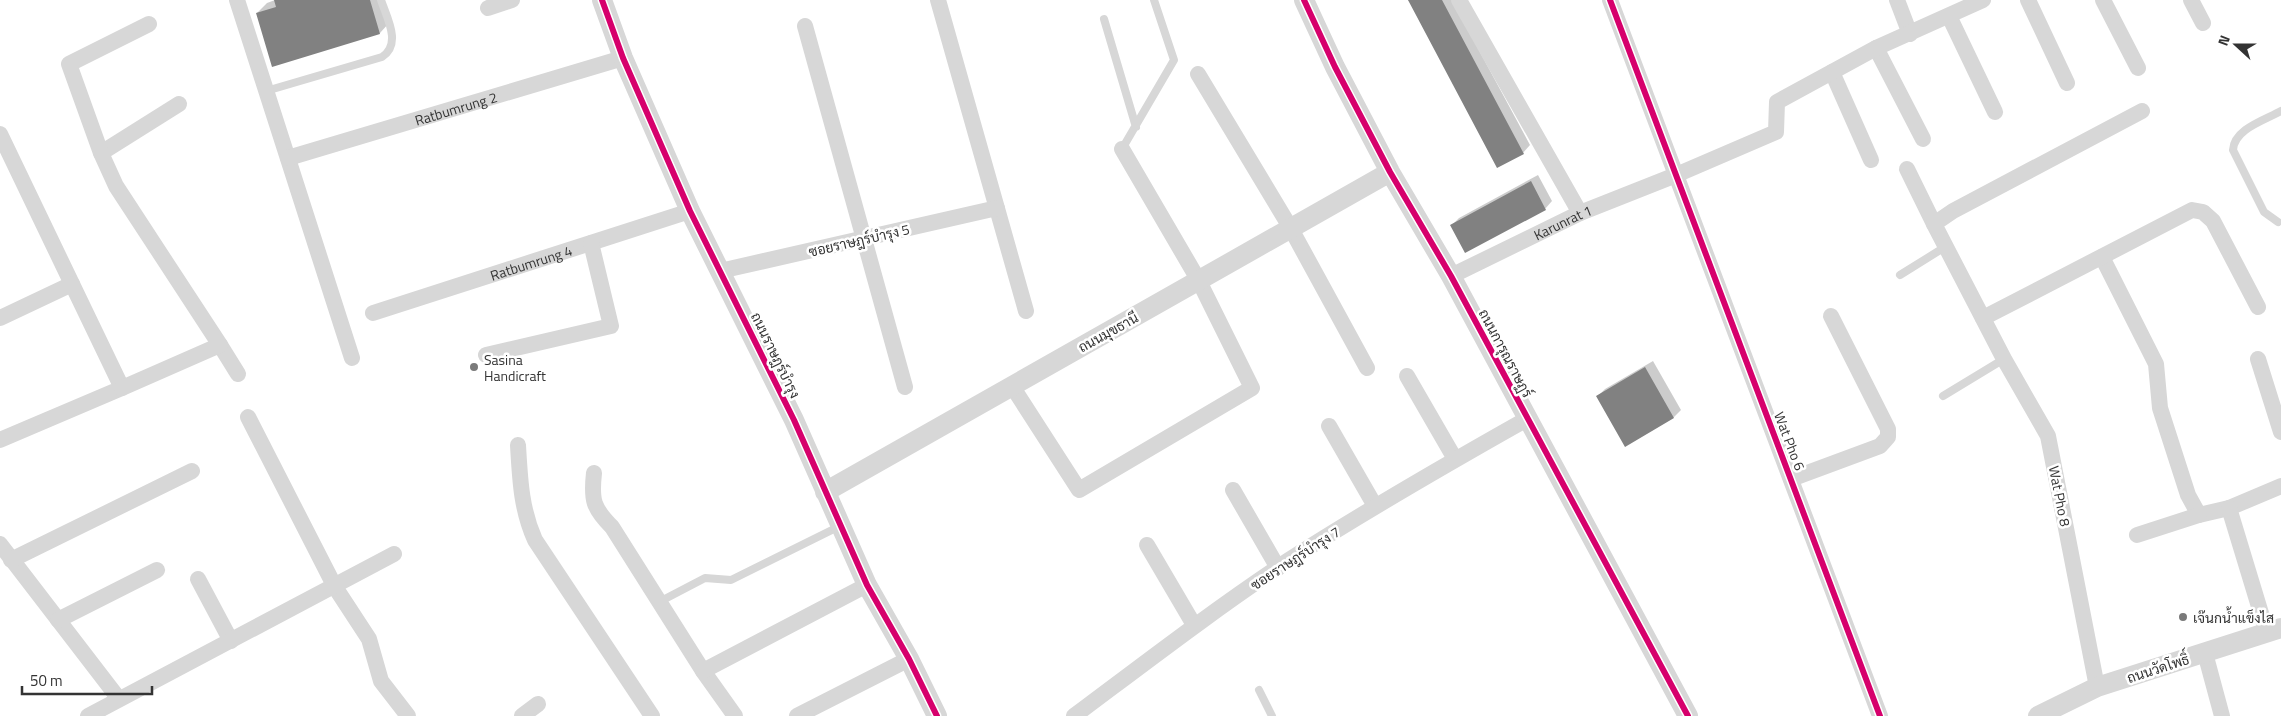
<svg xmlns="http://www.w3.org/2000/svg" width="2281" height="716" font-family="'Titillium Web',Sarabun,sans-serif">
  <rect width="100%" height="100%" fill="#fff"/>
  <path fill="#0003" d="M275 0H383L389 23 380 33 257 13 267 3Z
    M1408 0H1452L1530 145 1523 153Z
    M1538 175 1552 201 1545 209 1452 225 1459 218Z
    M1653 361 1681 410 1674 417 1625 445 1598 396 1605 389Z"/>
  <path fill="#818181" d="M274 0H370L380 34 272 67 256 13 276 7Z
    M1408 0H1442L1524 154 1497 168Z
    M1531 181 1546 210 1465 253 1450 225Z
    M1645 367 1674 418 1625 447 1596 396Z"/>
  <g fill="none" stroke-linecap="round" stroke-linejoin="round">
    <path stroke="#d7d7d7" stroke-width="8" d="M1104 19 1136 127
      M266 91 382 57C402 44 387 18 381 0
      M1122 149 1174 60 1154 0
      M2278 222 2264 212 2233 150C2234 129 2265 120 2281 111
      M1900 275 1945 247
      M1943 396 2004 359
      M659 602 705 578 731 580 840 526
      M1259 690 1272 716"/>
    <g stroke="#d7d7d7" stroke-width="16">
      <path d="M237 0 352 358"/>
      <path d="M938 0 1026 311"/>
      <path d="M1459 0 1580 213"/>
      <path d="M1610 0 1880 716"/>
      <path d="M1897 0 1910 34"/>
      <path d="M2028 0 2067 83"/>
      <path d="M2103 0 2138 68"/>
      <path d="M2191 0 2203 23"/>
      <path d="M488 8 512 0"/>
      <path d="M1949 16 1995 112"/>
      <path d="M805 26 905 387"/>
      <path d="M1876 48 1923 139"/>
      <path d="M1832 72 1871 160"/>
      <path d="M1198 74 1290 227 1367 368"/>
      <path d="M0 134 72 284"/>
      <path d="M101 153 179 104"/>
      <path id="s1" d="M288 158 623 58"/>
      <path d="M1907 169 1934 224"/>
      <path d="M2102 257 2156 364 2160 408 2188 495 2199 515 2229 508 2281 486"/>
      <path d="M720 271 997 208"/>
      <path id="s2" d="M1451 276 1580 213 1676 175 1776 132 1777 102 1876 48 1983 0"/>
      <path id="s3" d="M373 313 690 211"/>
      <path d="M0 318 72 284 122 388 0 440"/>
      <path d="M1983 318 2192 210 2203 212 2213 221 2258 307"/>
      <path d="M220 345 238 374"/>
      <path d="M486 355 611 326 591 243"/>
      <path d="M2258 359 2281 432"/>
      <path d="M1407 376 1455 459"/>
      <path d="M1012 386 1079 490 1252 388 1199 281 1122 149"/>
      <path d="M122 388 220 345 116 186 101 153 69 64 149 24"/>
      <path d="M248 417 335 587 369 639 381 681 408 716"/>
      <path d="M1329 426 1375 506"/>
      <path d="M518 445C520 479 521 509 535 540L652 716"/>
      <path d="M594 473C591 500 593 508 612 527L703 671 735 716"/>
      <path d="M1791 479 1880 446 1888 437V429L1831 316"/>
      <path d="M1233 490 1278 568"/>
      <path d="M2229 508 2267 633"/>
      <path d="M2137 535 2199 515"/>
      <path d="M0 544 119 699"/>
      <path d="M1147 545 1194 625"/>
      <path d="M11 560 192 471"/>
      <path d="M198 579 231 641"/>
      <path d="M58 620 157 570"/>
      <path d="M2205 653 2222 716"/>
      <path d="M703 671 867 585"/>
      <path d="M2097 687 2048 436 2004 359 1934 224 1953 211 2142 111"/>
      <path d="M88 716 394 554"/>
      <path d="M522 716 538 704"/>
      <path d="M797 716 909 659"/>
      <path d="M1074 716C1145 663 1215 609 1289 560 1367 510 1447 464 1527 419"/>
    </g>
    <path stroke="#d7d7d7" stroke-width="20" d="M602 0 623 58 690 211 794 420 867 585 909 659 937 716
      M1304 0 1335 67 1390 172 1451 276 1688 716
      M825 492 1390 172
      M2038 716 2097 687 2281 628"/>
    <defs>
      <path id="cycleway" d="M602 0 623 58 690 211 794 420 867 585 909 659 937 716
        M1304 0 1335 67 1390 172 1451 276 1688 716
        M1610 0 1880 716"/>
    </defs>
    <use href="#cycleway" stroke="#fff" stroke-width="9"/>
    <use href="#cycleway" stroke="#d6006c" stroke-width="6"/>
  </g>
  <g fill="#7a7a7a" stroke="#fff" stroke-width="2">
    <circle cx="474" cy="367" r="5"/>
    <circle cx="2183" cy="617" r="5"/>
  </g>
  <g text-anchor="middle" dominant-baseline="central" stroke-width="5" stroke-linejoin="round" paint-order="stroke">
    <g font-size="14" fill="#333" stroke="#fff">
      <text stroke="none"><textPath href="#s1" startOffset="175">Ratbumrung 2</textPath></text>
      <text stroke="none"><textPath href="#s2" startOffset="124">Karunrat 1</textPath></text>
      <text transform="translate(859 240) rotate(-13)">ซอยราษฎร์บำรุง 5</text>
      <text stroke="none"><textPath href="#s3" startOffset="166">Ratbumrung 4</textPath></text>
      <text transform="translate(1108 332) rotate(-29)">ถนนมุขธานี</text>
      <text transform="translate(1506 353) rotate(62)">ถนนการุณราษฏร์</text>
      <text transform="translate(776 355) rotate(64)">ถนนราษฎร์บำรุง</text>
      <text transform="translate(1790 441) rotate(69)">Wat Pho 6</text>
      <text transform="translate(2060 496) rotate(79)">Wat Pho 8</text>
      <text transform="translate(1295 558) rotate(-33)">ซอยราษฎร์บำรุง 7</text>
      <text transform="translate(2158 668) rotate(-18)">ถนนวัดโพธิ์</text>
    </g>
    <g font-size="14" fill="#333" stroke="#fff" text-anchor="start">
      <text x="484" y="359">Sasina<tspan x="484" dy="16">Handicraft</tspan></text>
      <text x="2193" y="617">เจ๊นกน้ำแข็งไส</text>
    </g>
  </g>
  <g transform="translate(2236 45) rotate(291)" stroke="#ffffff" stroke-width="4" paint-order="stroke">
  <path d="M0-4L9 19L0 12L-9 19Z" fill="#333333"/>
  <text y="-8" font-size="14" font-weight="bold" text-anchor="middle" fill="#333333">N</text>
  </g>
  <path d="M22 686v8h130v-8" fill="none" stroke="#333333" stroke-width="2.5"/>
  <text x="30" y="686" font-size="15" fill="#333333" stroke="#ffffff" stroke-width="4" paint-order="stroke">50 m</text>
</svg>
